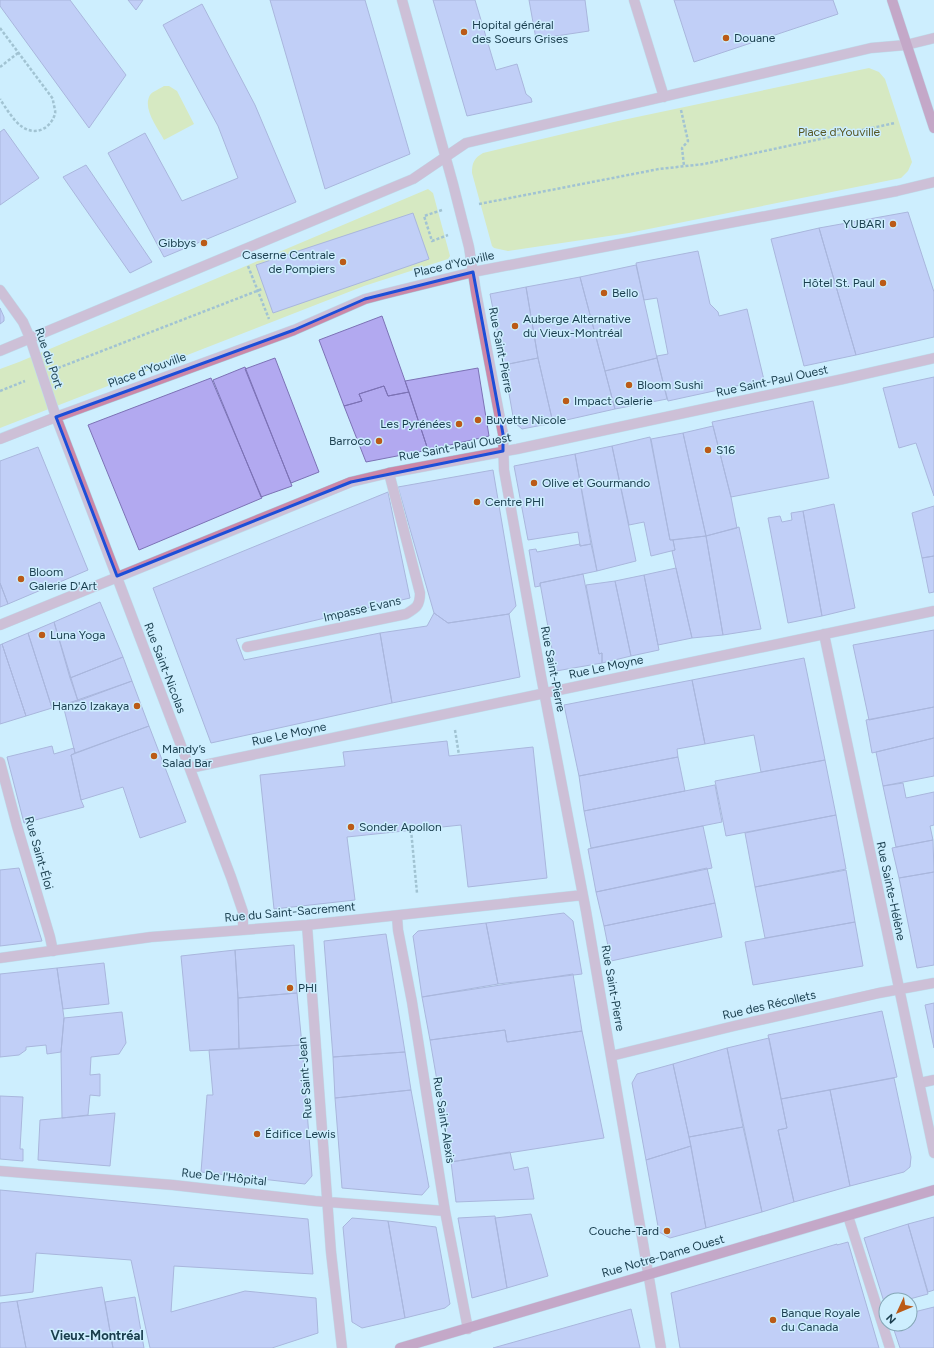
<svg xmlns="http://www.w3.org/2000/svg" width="934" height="1348" font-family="Figtree,sans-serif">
  <rect width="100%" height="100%" fill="#cdeefe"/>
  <path fill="#e0e27a" d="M869 68 879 72 885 79 912 162 908 171 901 178 629 233 508 251 494 248 492 246 472 173C472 163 474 158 483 153L618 121Z
    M164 86H169L177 91 194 124 164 140C158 128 142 109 150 95 153 91 160 89 164 86Z
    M428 189 433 193 450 256 448 259 364 286 0 428V369L19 362Z"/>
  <path fill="#b2a9f0" stroke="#7c72b5" d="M0 0H70L126 75 89 128 0 6Z
    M128 0H143L136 10Z
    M270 0H365L410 154 325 189Z
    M433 0H475L496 70 517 64 526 94 531 98 532 102 467 116Z
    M529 0H585L589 31 536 39Z
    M674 0H833L838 14 694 62Z
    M202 4 255 105 296 202 164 257 108 153 145 133 182 201 238 178 218 126 163 25Z
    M4 129 39 178 0 205V132Z
    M86 165 152 262 130 273 63 177Z
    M908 212 934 292V337L856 355 819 228Z
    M413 213 429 259 273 313 256 265Z
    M819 228 856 355 804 366 771 239Z
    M698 251 710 304 718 312 719 316 747 309 764 380 668 401 657 358V356L668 354 657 298 644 300 636 263Z
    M636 265 657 358 605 371 580 277Z
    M580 277 615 409 553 423 538 358 526 287Z
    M526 287 538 358 504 365 490 294Z
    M0 308 4 317V321L0 324Z
    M382 316 409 392 388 396 384 386 359 394 362 401 344 406 319 340Z
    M275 358 319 472 291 483 245 369Z
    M538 358 553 423 522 429 514 422 504 365Z
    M657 358 667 399 615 409 605 371Z
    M245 367 292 486 261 497 213 380Z
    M478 368 489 436 428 450 405 381Z
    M934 377V496L916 443 899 448 883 388Z
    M211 378 262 498 139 550 88 425Z
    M384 386 388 396 409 392 428 450 366 462 344 406 362 401 359 394Z
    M813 401 829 478 731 497 712 422Z
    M713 426 731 497 737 528 706 536 683 433Z
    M683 433 706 536 670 540 651 439Z
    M650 437 670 540H673L675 550 651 556 644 522 629 525 612 446Z
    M612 446 636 561 597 571 575 454Z
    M38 447 88 570 8 604 0 583V461Z
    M575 454 591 544 580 546 578 532 528 540 514 466Z
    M493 470 516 606 509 614 448 623 434 613 398 487Z
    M388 492 410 598 236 639 244 660 380 633 392 703 211 743 153 588Z
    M834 504 855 608 822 616 803 511Z
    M934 506V556L922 558 912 513Z
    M803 511 822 616 788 623 768 518 780 516 782 522 792 520 791 513Z
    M739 527 761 629 723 635 706 536Z
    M706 536 723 635 692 638 672 551 675 550 673 540Z
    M580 544V546L591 544 597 571 540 583V586L535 587 529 550 536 549 537 552Z
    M934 556V592L929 593 922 558Z
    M676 568 692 638 658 645 644 575Z
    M583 574 599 654 602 653V663L556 671 540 583Z
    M644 575 659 650 631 656 615 581Z
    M615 581 631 656 602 663V653L599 654 586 585Z
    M0 583 8 604 0 607Z
    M100 602 123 657 70 678 54 622Z
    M434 613 448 623 509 614 520 677 392 703 380 633 427 626Z
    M54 622 78 701 52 708 28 633Z
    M934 630V707L869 720 853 645Z
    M28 633 52 708 26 716 2 644Z
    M2 644 26 716 0 724V645Z
    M123 657 132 681 78 701 70 678Z
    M804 658 825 760 761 772 754 735 705 744 692 680Z
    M692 680 705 744 677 749 678 757 579 776 564 705Z
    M132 681 149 726 75 753 63 705Z
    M934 707V738L872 753 866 720Z
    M149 726 186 822 140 838 123 787 81 800 71 755Z
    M934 738V776L883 786 876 752Z
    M447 741 449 756 533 747 547 878 468 887 461 825 347 837 355 900 274 909 260 775 345 766 343 752Z
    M52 746 54 754 74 748 75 753 71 755 81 800 84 807 24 823 7 757Z
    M678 757 685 791 584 811 579 776Z
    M825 760 836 815 726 836 715 781Z
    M903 783 906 798 934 792V825L930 826 933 840 896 847 883 786Z
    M715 785 722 822 591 848 584 811Z
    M836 815 846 869 755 887 745 833Z
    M703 826 712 868 596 892 588 849Z
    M933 840 934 872 899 878 892 848Z
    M19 868 42 941 0 946V870Z
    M707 868 715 903 604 926 596 892Z
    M846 870 855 922 765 938 755 887Z
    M934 872V965L917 968 899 878Z
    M715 903 722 937 611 961 604 926Z
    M564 913 573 921 582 974 498 984 486 923Z
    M855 922 863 966 753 985 745 942Z
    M486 923 498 984 422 997 413 936 418 931Z
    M386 934 405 1052 333 1057 324 941Z
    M294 945 297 993 238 998 235 950Z
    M235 950 238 998 239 1049 190 1051 181 956Z
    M104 963 109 1004 63 1009 57 968Z
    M57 968 64 1018 61 1052 47 1054 46 1045 26 1047V1050L19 1055 0 1057V974Z
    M573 974 582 1031 507 1042 505 1030 430 1040 422 997Z
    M297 993 302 1045 239 1049 238 998Z
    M934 1003V1048L925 1005Z
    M882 1011 897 1077 781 1099 768 1035Z
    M122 1012 126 1043 119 1054 91 1057 90 1075 100 1074V1096L90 1095 88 1115 62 1118 61 1052 64 1018Z
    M505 1030 507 1042 582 1031 604 1138 451 1162 430 1040Z
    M769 1038 787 1128 778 1130 794 1202 762 1212 727 1048Z
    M302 1045 312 1176 305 1184 201 1172 207 1095H213L209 1050Z
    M727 1048 743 1127 689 1137 673 1064Z
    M405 1052 411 1090 335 1098 333 1057Z
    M673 1064 691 1146 646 1160 632 1083 637 1074Z
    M894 1078 911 1157 910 1167 904 1172 850 1186 830 1090Z
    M411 1090 429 1187 422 1195 342 1188 335 1098Z
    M830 1090 850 1186 794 1202 778 1130 787 1128 781 1099Z
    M0 1096 23 1097 20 1149H23V1161L0 1159Z
    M115 1113 110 1166 38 1160 40 1120Z
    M743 1127 762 1212 706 1228 689 1137Z
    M691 1146 706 1228 670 1238 659 1232 646 1160Z
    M510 1152 514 1170 528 1167 534 1199 456 1202 451 1162Z
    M0 1190 308 1219 313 1274 174 1266 171 1312 245 1291 316 1298 318 1333 272 1348H150L131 1260 36 1253 33 1292 0 1296Z
    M531 1214 548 1276 507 1288 495 1218Z
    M495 1216 507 1288 472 1298 458 1218Z
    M934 1217V1290L928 1292 908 1224Z
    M352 1218 388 1221 405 1318 362 1328 352 1322 343 1227Z
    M388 1221 436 1227 450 1304 445 1308 405 1318Z
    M908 1224 928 1294 906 1300H886V1305H885L864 1238Z
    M848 1242 879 1348H680L671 1293 837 1244V1245Z
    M102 1287 113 1348H26L17 1301Z
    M135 1297 144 1348H113L105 1302Z
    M17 1301 26 1348H0V1303Z
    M934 1307V1348H900L892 1324H910V1313Z
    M631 1309 640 1348H493L578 1324Z"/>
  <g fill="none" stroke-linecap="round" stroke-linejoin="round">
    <defs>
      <path id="lane" d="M247 647 406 614C416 608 420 606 420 593L389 473
        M0 762 17 826 50 937 53 951
        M920 1083 934 1080
        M848 1216 890 1348"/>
      <path id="street" d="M402 0 453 184 469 247 476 292 503 434 504 470 541 676 586 911 661 1348
        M634 0 664 97
        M0 290 23 322 30 338 56 417 231 877 243 912V929
        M0 351 413 179 466 143 871 48 906 45 934 38
        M0 439 56 417 294 330 365 299 384 294 473 272 897 191 934 182
        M0 625 351 482 389 473 517 449 843 379 934 358
        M824 634 934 1153
        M190 768 934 611
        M397 916 398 930 412 1002 445 1211 468 1329
        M307 925 331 1252 342 1348
        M0 958 151 937 307 925 583 895
        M611 1056 734 1026 879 993 934 983
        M0 1171 173 1185 315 1201 445 1211"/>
      <path id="secondary" d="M892 0 934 128
        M400 1348 934 1190"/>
    </defs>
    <use href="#lane" stroke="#a9cbdb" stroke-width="11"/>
    <use href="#street" stroke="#a9cbdb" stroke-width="11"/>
    <use href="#secondary" stroke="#a9cbdb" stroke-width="11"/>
    <path stroke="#6c8f9f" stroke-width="2.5" stroke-dasharray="3 2" stroke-linecap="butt" d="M0 28 53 99C53 104 56 110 55 114 50 130 34 136 21 126 14 121 5 107 0 99
      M0 67 18 53
      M681 110 688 141 682 148 684 166
      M479 204 659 169 704 164 895 123
      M442 210 424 216 432 241 448 235
      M248 266 269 319
      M58 368 262 289
      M0 391 25 381
      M455 730 459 755
      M411 830 417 893"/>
    <use href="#lane" stroke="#cc87a8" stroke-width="10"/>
    <use href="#street" stroke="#cc87a8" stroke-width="10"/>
    <use href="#secondary" stroke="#b85388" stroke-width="10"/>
  </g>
  <path d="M0 0H934V1348H0ZM473 272 503 434V451L351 482 117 576 56 417 294 330 365 299Z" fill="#cdeefe" fill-opacity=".55" fill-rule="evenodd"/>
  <path fill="none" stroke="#1d4ed8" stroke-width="3" stroke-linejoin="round" d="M473 272 503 434V451L351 482 117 576 56 417 294 330 365 299Z"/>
  <g fill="#bb5b17" stroke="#cdeefe" stroke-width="1.5">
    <circle cx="464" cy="32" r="4"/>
    <circle cx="726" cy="38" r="4"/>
    <circle cx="893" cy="224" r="4"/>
    <circle cx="204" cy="243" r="4"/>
    <circle cx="343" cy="262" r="4"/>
    <circle cx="883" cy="283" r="4"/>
    <circle cx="604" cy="293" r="4"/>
    <circle cx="515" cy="326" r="4"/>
    <circle cx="629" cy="385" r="4"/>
    <circle cx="566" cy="401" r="4"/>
    <circle cx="478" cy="420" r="4"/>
    <circle cx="459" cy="424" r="4"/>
    <circle cx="379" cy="441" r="4"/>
    <circle cx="708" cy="450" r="4"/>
    <circle cx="534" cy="483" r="4"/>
    <circle cx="477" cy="502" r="4"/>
    <circle cx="21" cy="579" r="4"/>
    <circle cx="42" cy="635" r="4"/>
    <circle cx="137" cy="706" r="4"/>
    <circle cx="154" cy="756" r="4"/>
    <circle cx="351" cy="827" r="4"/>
    <circle cx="290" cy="988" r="4"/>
    <circle cx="257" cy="1134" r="4"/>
    <circle cx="667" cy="1231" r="4"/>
    <circle cx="773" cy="1320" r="4"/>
  </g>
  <g text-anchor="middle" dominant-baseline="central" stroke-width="3" stroke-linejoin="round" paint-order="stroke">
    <g font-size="12" fill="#193d4d" stroke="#cdeefe" text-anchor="start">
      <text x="472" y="25">Hopital général<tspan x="472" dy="14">des Soeurs Grises</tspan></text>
      <text x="734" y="38">Douane</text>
      <text x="885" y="224" text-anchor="end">YUBARI</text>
      <text x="196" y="243" text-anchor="end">Gibbys</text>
      <text x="335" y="255" text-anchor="end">Caserne Centrale<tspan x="335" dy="14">de Pompiers</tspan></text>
      <text x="875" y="283" text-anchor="end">Hôtel St. Paul</text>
      <text x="612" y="293">Bello</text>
      <text x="523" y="319">Auberge Alternative<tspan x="523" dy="14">du Vieux-Montréal</tspan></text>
      <text x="637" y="385">Bloom Sushi</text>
      <text x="574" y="401">Impact Galerie</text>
      <text x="486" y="420">Buvette Nicole</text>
      <text x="451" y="424" text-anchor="end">Les Pyrénées</text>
      <text x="371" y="441" text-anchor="end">Barroco</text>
      <text x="716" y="450">S16</text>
      <text x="542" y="483">Olive et Gourmando</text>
      <text x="485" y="502">Centre PHI</text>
      <text x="29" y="572">Bloom<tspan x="29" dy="14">Galerie D'Art</tspan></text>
      <text x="50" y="635">Luna Yoga</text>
      <text x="129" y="706" text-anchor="end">Hanzō Izakaya</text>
      <text x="162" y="749">Mandy’s<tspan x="162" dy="14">Salad Bar</tspan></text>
      <text x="359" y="827">Sonder Apollon</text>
      <text x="298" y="988">PHI</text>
      <text x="265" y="1134">Édifice Lewis</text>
      <text x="659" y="1231" text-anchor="end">Couche-Tard</text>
      <text x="781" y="1313">Banque Royale<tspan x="781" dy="14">du Canada</tspan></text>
    </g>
    <g font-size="12" fill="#565724" stroke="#cdeefe">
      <text x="839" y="132">Place d'Youville</text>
    </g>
    <g font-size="12" fill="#193d4d" stroke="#cdeefe">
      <text transform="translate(454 264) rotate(-13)">Place d'Youville</text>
      <text transform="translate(501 350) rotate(79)">Rue Saint-Pierre</text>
      <text transform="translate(49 358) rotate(71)">Rue du Port</text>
      <text transform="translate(147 370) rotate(-20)">Place d'Youville</text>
      <text transform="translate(772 381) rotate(-12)">Rue Saint-Paul Ouest</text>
      <text transform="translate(455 447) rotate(-10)">Rue Saint-Paul Ouest</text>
      <text transform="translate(362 609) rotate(-13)">Impasse Evans</text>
      <text transform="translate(606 667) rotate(-12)">Rue Le Moyne</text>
      <text transform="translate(165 668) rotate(69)">Rue Saint-Nicolas</text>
      <text transform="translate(553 669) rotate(79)">Rue Saint-Pierre</text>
      <text transform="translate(289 734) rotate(-12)">Rue Le Moyne</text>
      <text transform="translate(39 853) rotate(74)">Rue Saint-Éloi</text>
      <text transform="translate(891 891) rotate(78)">Rue Sainte-Hélène</text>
      <text transform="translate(290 912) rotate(-5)">Rue du Saint-Sacrement</text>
      <text transform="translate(613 988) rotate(80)">Rue Saint-Pierre</text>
      <text transform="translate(769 1005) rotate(-13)">Rue des Récollets</text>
      <text transform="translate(305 1078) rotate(-94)">Rue Saint-Jean</text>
      <text transform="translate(444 1120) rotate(81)">Rue Saint-Alexis</text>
      <text transform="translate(224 1177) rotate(6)">Rue De l'Hôpital</text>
      <text transform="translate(663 1256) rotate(-16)">Rue Notre-Dame Ouest</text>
    </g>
    <g font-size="13" font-weight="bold" fill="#193d4d" stroke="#cdeefe">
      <text x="97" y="1335">Vieux-Montréal</text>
    </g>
  </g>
  <g transform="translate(898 1312) rotate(226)"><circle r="19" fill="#cdeefe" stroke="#85a7b7"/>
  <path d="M0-3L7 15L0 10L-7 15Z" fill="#bb5b17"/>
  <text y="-6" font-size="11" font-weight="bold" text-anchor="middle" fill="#193d4d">N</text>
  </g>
</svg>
